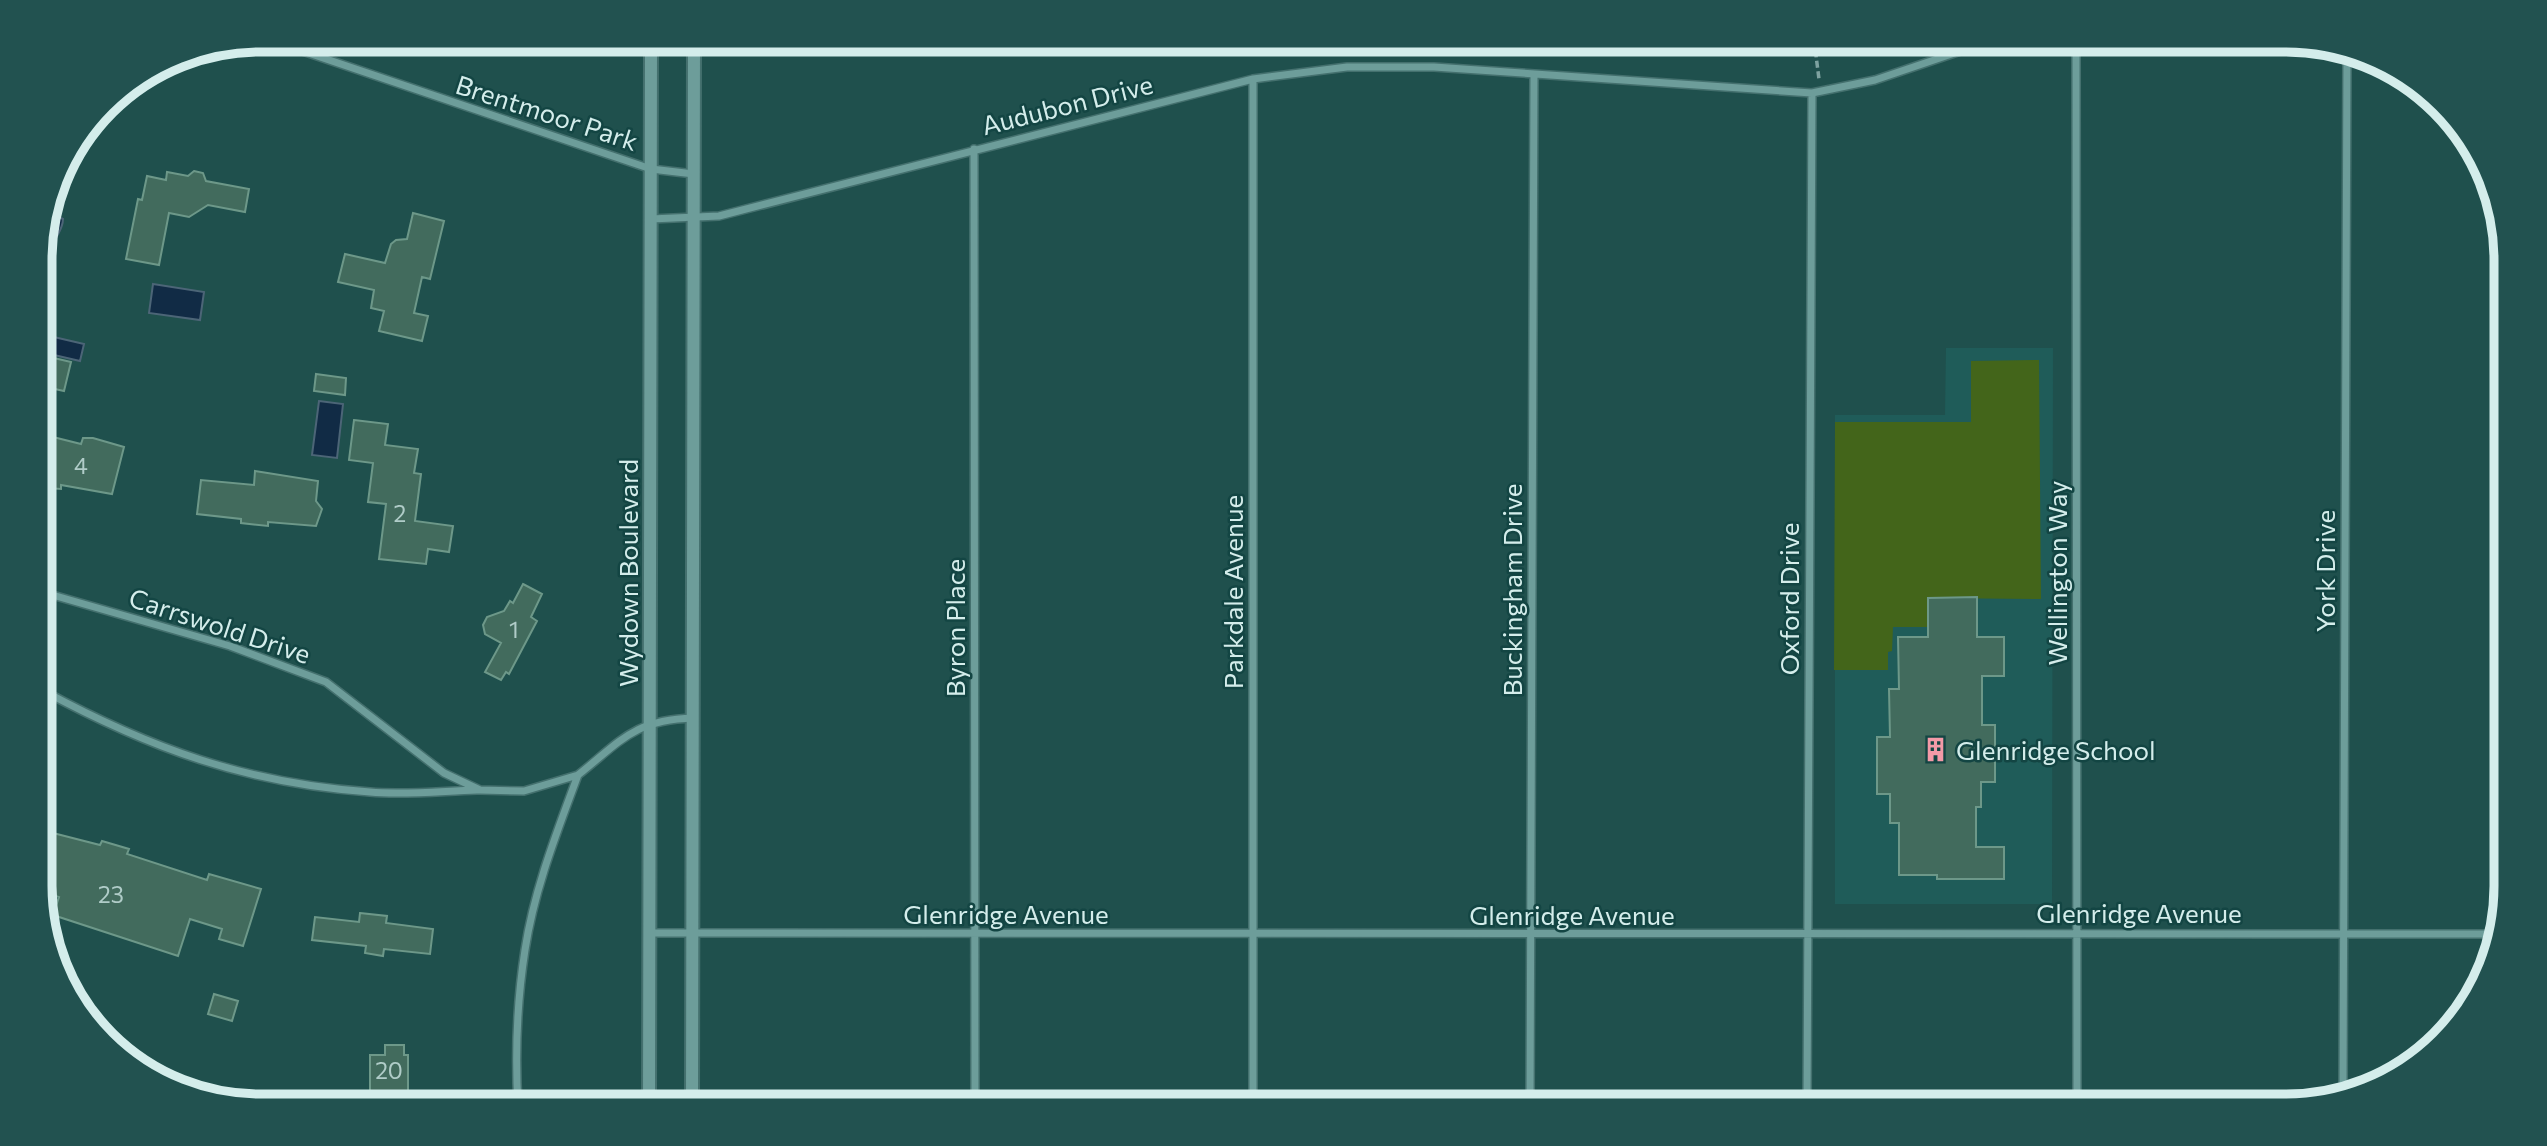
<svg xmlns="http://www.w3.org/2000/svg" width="2547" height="1146" font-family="Commissioner,sans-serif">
  <rect width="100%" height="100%" fill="#1f504d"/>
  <path fill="#1f5c59" d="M1946 348H2053L2052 904H1835V415H1945Z"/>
  <path fill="#43651a" d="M2039 360 2041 599 1928 598V627H1893L1892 651 1888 652V670H1834L1835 422H1971V361Z"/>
  <path fill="#112b45" stroke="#4c6577" stroke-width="2" d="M51 209 52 214 63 219C63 232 52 239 50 255L41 257Z
    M153 284 204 292 200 320 149 313Z
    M41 334 84 344 80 361 41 352Z
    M319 401 343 404 337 458 312 455Z"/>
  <path fill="#426b5d" stroke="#6d9889" stroke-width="2" d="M194 171 203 173 206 181 249 189 245 212 208 205 189 217 169 213 159 265 126 259 138 199 142 200 147 176 166 180 167 172 188 176Z
    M413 213 444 221 430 279 422 277 414 313 428 316 422 341 379 331 384 311 371 308 374 290 338 282 345 254 385 263 391 244 396 240 407 239Z
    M41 355 71 362 64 391 41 386Z
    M316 374 346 378 345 395 314 391Z
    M354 420 388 424 385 445 418 449 414 473 421 474 415 521 453 526 449 552 428 549 426 564 379 559 386 504 368 502 373 463 349 460Z
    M41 434 81 444 83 438H93L124 447 112 494 61 485V489L47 488 41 481Z
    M255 471 318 481 316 501 322 509 316 526 268 522V526L241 523V519L197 514 201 480 254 485Z
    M523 584 542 594 531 617 537 621 509 674 506 672 501 680 485 672 501 643 485 634 483 625 487 617 504 611 510 601 513 603Z
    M1977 597V637H2004V676H1982V725H1995V782H1981V807H1976V847H2004V879H1937V875H1899V823H1890V794H1877V737H1890L1889 689H1899L1898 637H1928V598Z
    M53 833 100 845 102 841 129 849 127 854 207 880 209 874 261 889 243 946 219 939 222 929 190 919 178 956 53 915 59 897 42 891V866Z
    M360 913 387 916 386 923 433 929 430 954 384 949 383 956 365 953 366 946 312 940 315 917 359 922Z
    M214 994 238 1001 232 1021 208 1014Z
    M385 1045H404V1055H408V1106H370V1055H385Z"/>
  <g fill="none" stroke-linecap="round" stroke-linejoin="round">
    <defs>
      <path id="minor" d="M270 40 651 169 694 174
        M2076 40 2077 1105
        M974 149 975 1106
        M651 219 719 216 1253 79 1347 67H1434L1812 93 1875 80 1993 40
        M42 592 230 646 326 682 444 773 480 790 524 791 578 775C557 832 534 890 525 950 517 1001 515 1054 518 1106
        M42 690C149 748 248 784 370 792 405 795 442 791 477 790
        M578 775C622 740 634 720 693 718
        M649 933 2497 934
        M2343 1091 2347 52
        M1530 1105 1534 74
        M1807 1105 1812 93
        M1253 1106V79"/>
      <path id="tertiary" d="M649 1106 651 40
        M692 1106 694 40"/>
    </defs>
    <use href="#minor" stroke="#44706e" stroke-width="10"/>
    <use href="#tertiary" stroke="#44706e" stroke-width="16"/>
    <path stroke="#7ea2a0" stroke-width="3.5" stroke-dasharray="7 3.5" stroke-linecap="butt" d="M1814 40 1819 79"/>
    <use href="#minor" stroke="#6d9d9a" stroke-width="7"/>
    <use href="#tertiary" stroke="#6d9d9a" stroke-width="12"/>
  </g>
  <defs>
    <symbol id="building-bare" viewBox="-9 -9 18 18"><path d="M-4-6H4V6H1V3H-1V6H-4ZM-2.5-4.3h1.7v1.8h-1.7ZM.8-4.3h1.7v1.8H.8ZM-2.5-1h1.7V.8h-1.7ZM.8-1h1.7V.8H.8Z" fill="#f49aa7" stroke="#134543" stroke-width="2.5" paint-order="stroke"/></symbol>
  </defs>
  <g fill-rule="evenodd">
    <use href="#building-bare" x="1918" y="732" width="35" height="35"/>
  </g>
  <g text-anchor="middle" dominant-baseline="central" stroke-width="5" stroke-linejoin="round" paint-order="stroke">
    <g font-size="23" fill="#b0ccc8">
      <text x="81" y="465">4</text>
      <text x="400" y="513">2</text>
      <text x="514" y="629">1</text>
      <text x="111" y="894">23</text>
      <text x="389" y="1070">20</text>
    </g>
    <g font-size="26" fill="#d4edeb" stroke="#134543">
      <text transform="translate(1067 104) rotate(-14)">Audubon Drive</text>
      <text transform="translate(547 112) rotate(18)">Brentmoor Park</text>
      <text transform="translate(2324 571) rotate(-90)">York Drive</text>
      <text transform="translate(627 573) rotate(-90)">Wydown Boulevard</text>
      <text transform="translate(2056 573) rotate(-90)">Wellington Way</text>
      <text transform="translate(1511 590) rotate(-90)">Buckingham Drive</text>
      <text transform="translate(1232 592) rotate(-90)">Parkdale Avenue</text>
      <text transform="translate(1788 599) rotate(-90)">Oxford Drive</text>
      <text transform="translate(220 625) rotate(18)">Carrswold Drive</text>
      <text transform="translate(954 628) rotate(-90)">Byron Place</text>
      <text x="2139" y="912">Glenridge Avenue</text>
      <text x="1006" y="913">Glenridge Avenue</text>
      <text x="1572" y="914">Glenridge Avenue</text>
    </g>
    <g font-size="26" fill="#d4edeb" stroke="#134543" text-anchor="start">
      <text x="1956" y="749">Glenridge School</text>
    </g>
  </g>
  <path d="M0 0H2547V1146H0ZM260 52H2286A208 208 0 0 1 2494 260V886A208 208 0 0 1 2286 1094H260A208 208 0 0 1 52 886V260A208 208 0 0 1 260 52Z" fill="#225250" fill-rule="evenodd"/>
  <path fill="none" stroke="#d4edeb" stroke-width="9" d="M260 52H2286A208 208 0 0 1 2494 260V886A208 208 0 0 1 2286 1094H260A208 208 0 0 1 52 886V260A208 208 0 0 1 260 52Z"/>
</svg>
